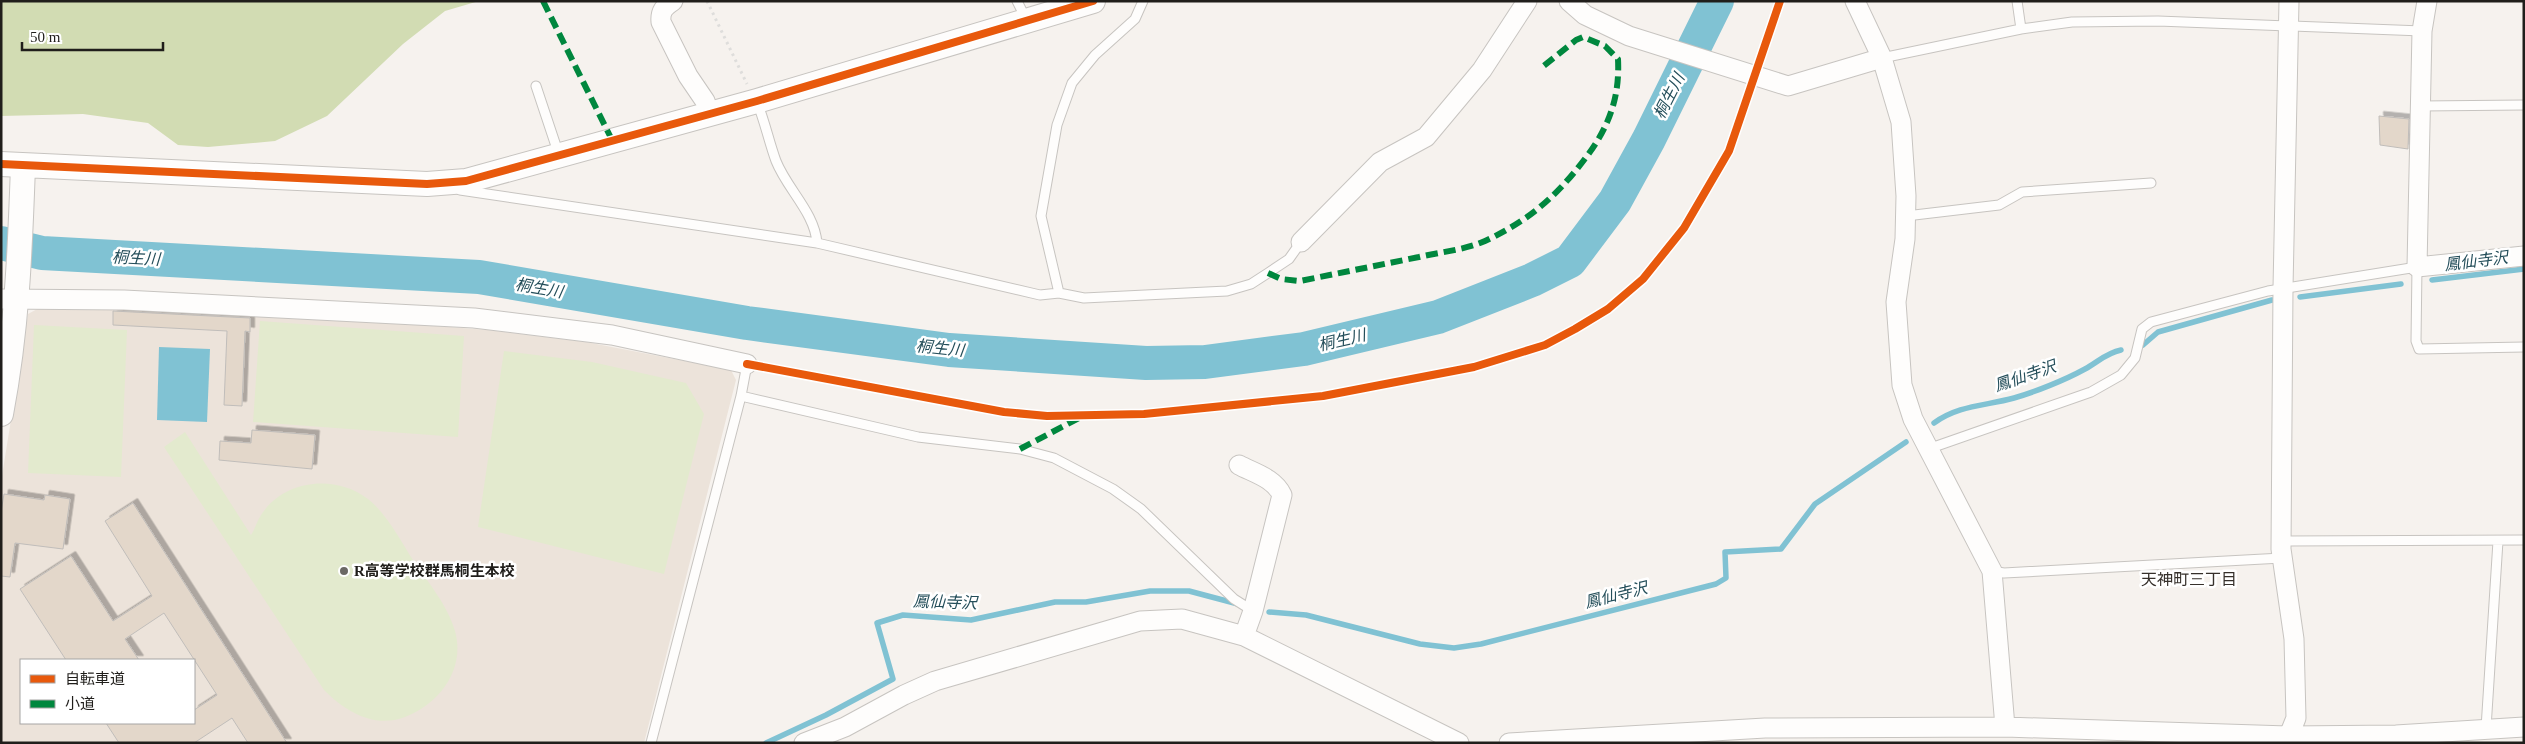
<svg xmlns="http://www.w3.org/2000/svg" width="2525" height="744" font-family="'Times New Roman','Noto Sans JP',serif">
  <defs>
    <filter id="shadow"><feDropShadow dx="4.5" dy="-4.5" stdDeviation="0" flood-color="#0004"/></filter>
  </defs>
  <rect width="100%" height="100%" fill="#f6f2ee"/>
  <path fill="#ece3da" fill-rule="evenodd" d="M41 307 255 312 488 330 586 342 731 370 736 380 644 743H1V482L28 314ZM21 660H194V723H21Z"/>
  <path fill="#e3eace" d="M260 321 464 336 458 437 253 422Z
    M34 325 127 330 121 477 28 473Z
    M504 351 592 362 686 383 704 414 664 574 478 527Z
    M185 432 251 535C255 529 257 521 261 515 284 479 336 474 368 499 387 514 400 540 413 560 428 582 448 606 455 631 466 670 438 705 405 717 374 729 345 711 324 690L164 447Z"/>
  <path fill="#d2dcb3" d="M1 1H479L445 11 403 44 327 116 275 141 208 147 178 145 148 123 83 114 1 116Z"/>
  <path fill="#80c2d3" d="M159 347 210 349 207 422 157 420Z"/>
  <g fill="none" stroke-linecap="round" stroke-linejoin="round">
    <path stroke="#80c2d3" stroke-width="5.5" d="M2432 280 2524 269
      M2300 297 2401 284
      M2143 345 2158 332 2272 300
      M1934 423C1959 405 1985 406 2014 398 2035 392 2065 380 2085 369 2098 362 2106 353 2121 350
      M1269 612 1306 615 1420 644 1454 648 1481 644 1716 584 1726 578 1725 552 1781 549 1815 504 1906 442
      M766 743 826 715 893 679 877 623 903 615 971 620 1055 602H1086L1150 591H1189L1238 604"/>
    <path stroke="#80c2d3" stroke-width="34" d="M1 243 42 253 479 277 747 323 949 350 1146 363 1205 362 1304 349 1438 317 1532 280 1570 261 1615 201 1649 139 1717 1"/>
  </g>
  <path fill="#e3d7ca" stroke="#c0bdba" filter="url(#shadow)" d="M2379 116 2409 119 2408 149 2380 145Z
    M113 311 250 318V332L245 331 242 406 224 405 227 331 113 325Z
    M252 430 315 435 312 469 219 460 220 441 251 443Z
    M4 494 44 500 45 495 70 499 63 549 15 543 10 577 1 576V512Z
    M133 503 287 743H248L232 718 194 743H119L106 723H194V710L217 695 164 613 125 639 139 660H66L20 589 71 556 113 621 152 596 105 521Z"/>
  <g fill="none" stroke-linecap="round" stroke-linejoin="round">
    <defs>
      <path id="service" d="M1017 1 1026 19
        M2017 1 2021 29
        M1882 58 2021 29 2072 22 2158 21 2422 31
        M536 86 559 155
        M757 102C765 122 769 142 776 161 787 189 815 213 817 243
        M2421 106 2524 105
        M460 190 817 243 1040 295 1059 293 1084 298 1227 291 1251 284 1268 273 1289 259 1301 242
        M1906 216 1999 205 2022 192 2151 183
        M1059 293 1041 216 1057 125 1072 83 1095 55 1135 19 1143 1
        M741 396 918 437 1020 449 1054 458 1113 489 1141 509 1234 599 1253 611
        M1928 449 2091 392 2121 375 2135 358 2142 329 2151 322 2268 291 2417 267 2416 341 2419 349 2524 347
        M2281 541 2524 540
        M1992 571 2004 573 2282 558
        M2486 728 2498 541
        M651 743 741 396 747 364"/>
      <path id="minor" d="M673 1C664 7 660 11 661 22L688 76 705 101 710 115
        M1569 1 1585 15 1629 36 1788 86 1882 58
        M1855 1 1882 58 1901 122 1906 196 1905 239 1896 302 1902 385 1913 419 1992 571 2005 727
        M2427 1 2422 31 2417 267 2524 256
        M1301 242 1380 162 1426 137 1482 70 1527 1
        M1 299 124 300 474 318 612 335 747 364
        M1239 465C1254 473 1274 478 1282 495L1253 611 1244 636
        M804 743 845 727 904 695 935 681 1140 621 1182 619 1244 636 1459 743
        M1509 743 1765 728 2005 727 2289 736 2396 735 2524 727
        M2286 743 2296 718 2294 639 2281 549 2283 288 2289 1"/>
      <path id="tertiary" d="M1 164 427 184 466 181 757 101 1093 1
        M1 414C17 330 20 251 23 166"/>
    </defs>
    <use href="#service" stroke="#c7c4c0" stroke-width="11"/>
    <use href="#minor" stroke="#c7c4c0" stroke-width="21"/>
    <use href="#tertiary" stroke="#c7c4c0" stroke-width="26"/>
    <path stroke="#dedddb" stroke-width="3" stroke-dasharray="2.5 4" stroke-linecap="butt" d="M707 1 747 84"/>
    <use href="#service" stroke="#fefdfc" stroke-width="9"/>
    <use href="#minor" stroke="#fefdfc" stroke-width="19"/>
    <use href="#tertiary" stroke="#fefdfc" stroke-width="24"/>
    <path stroke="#00873e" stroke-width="6" stroke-dasharray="12 6" stroke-linecap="butt" d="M543 1 613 142
      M1268 273 1281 279 1300 281C1340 273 1379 265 1419 257 1440 252 1465 250 1485 241 1528 221 1556 197 1584 160 1608 129 1620 99 1618 59L1605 46 1583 37 1576 40 1541 68
      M1020 449 1079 418"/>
    <defs>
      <path id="cycleway" d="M1 164 427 184 466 181 757 101 1093 1
        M747 364 1004 412 1047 416 1144 414 1323 396 1474 367 1545 345 1575 329 1608 309 1643 279 1684 228 1729 151 1780 1"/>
    </defs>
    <use href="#cycleway" stroke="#fff" stroke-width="11"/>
    <use href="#cycleway" stroke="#e8590c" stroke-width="8"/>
  </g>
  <circle fill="#6b6865" stroke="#fff" stroke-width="2" cx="344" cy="571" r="5"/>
  <g text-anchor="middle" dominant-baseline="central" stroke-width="5" stroke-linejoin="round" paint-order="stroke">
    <g font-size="15" font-weight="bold" fill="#201e1b" stroke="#fff" text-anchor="start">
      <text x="354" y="571">R高等学校群馬桐生本校</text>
    </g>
    <g font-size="16" font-style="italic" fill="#244e5a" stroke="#fff">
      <text transform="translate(1669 96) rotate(-63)">桐生川</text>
      <text transform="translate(136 258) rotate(3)">桐生川</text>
      <text transform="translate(2476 261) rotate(-7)">鳳仙寺沢</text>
      <text transform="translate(539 288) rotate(10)">桐生川</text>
      <text transform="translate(1342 340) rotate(-13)">桐生川</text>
      <text transform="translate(940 348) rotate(6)">桐生川</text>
      <text transform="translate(2025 376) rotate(-19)">鳳仙寺沢</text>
      <text transform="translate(1616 595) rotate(-14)">鳳仙寺沢</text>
      <text transform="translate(945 602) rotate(2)">鳳仙寺沢</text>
    </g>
    <g font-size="16" fill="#36302b" stroke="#fff">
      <text x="2189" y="579">天神町三丁目</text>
    </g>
  </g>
  <rect width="2525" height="744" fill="none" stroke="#201e1b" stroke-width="5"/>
  <rect x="20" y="659" width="175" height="65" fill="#ffffff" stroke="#a6a5a4"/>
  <rect x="30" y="675" width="25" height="8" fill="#e8590c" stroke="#a6a5a4"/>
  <text x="65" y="684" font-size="15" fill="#201e1b">自転車道</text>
  <rect x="30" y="700" width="25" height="8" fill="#00873e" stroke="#a6a5a4"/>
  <text x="65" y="709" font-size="15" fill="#201e1b">小道</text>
  <path d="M22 42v8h141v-8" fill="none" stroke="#201e1b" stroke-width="2.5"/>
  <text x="30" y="42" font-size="15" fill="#201e1b" stroke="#ffffff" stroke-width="4" paint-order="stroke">50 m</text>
</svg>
